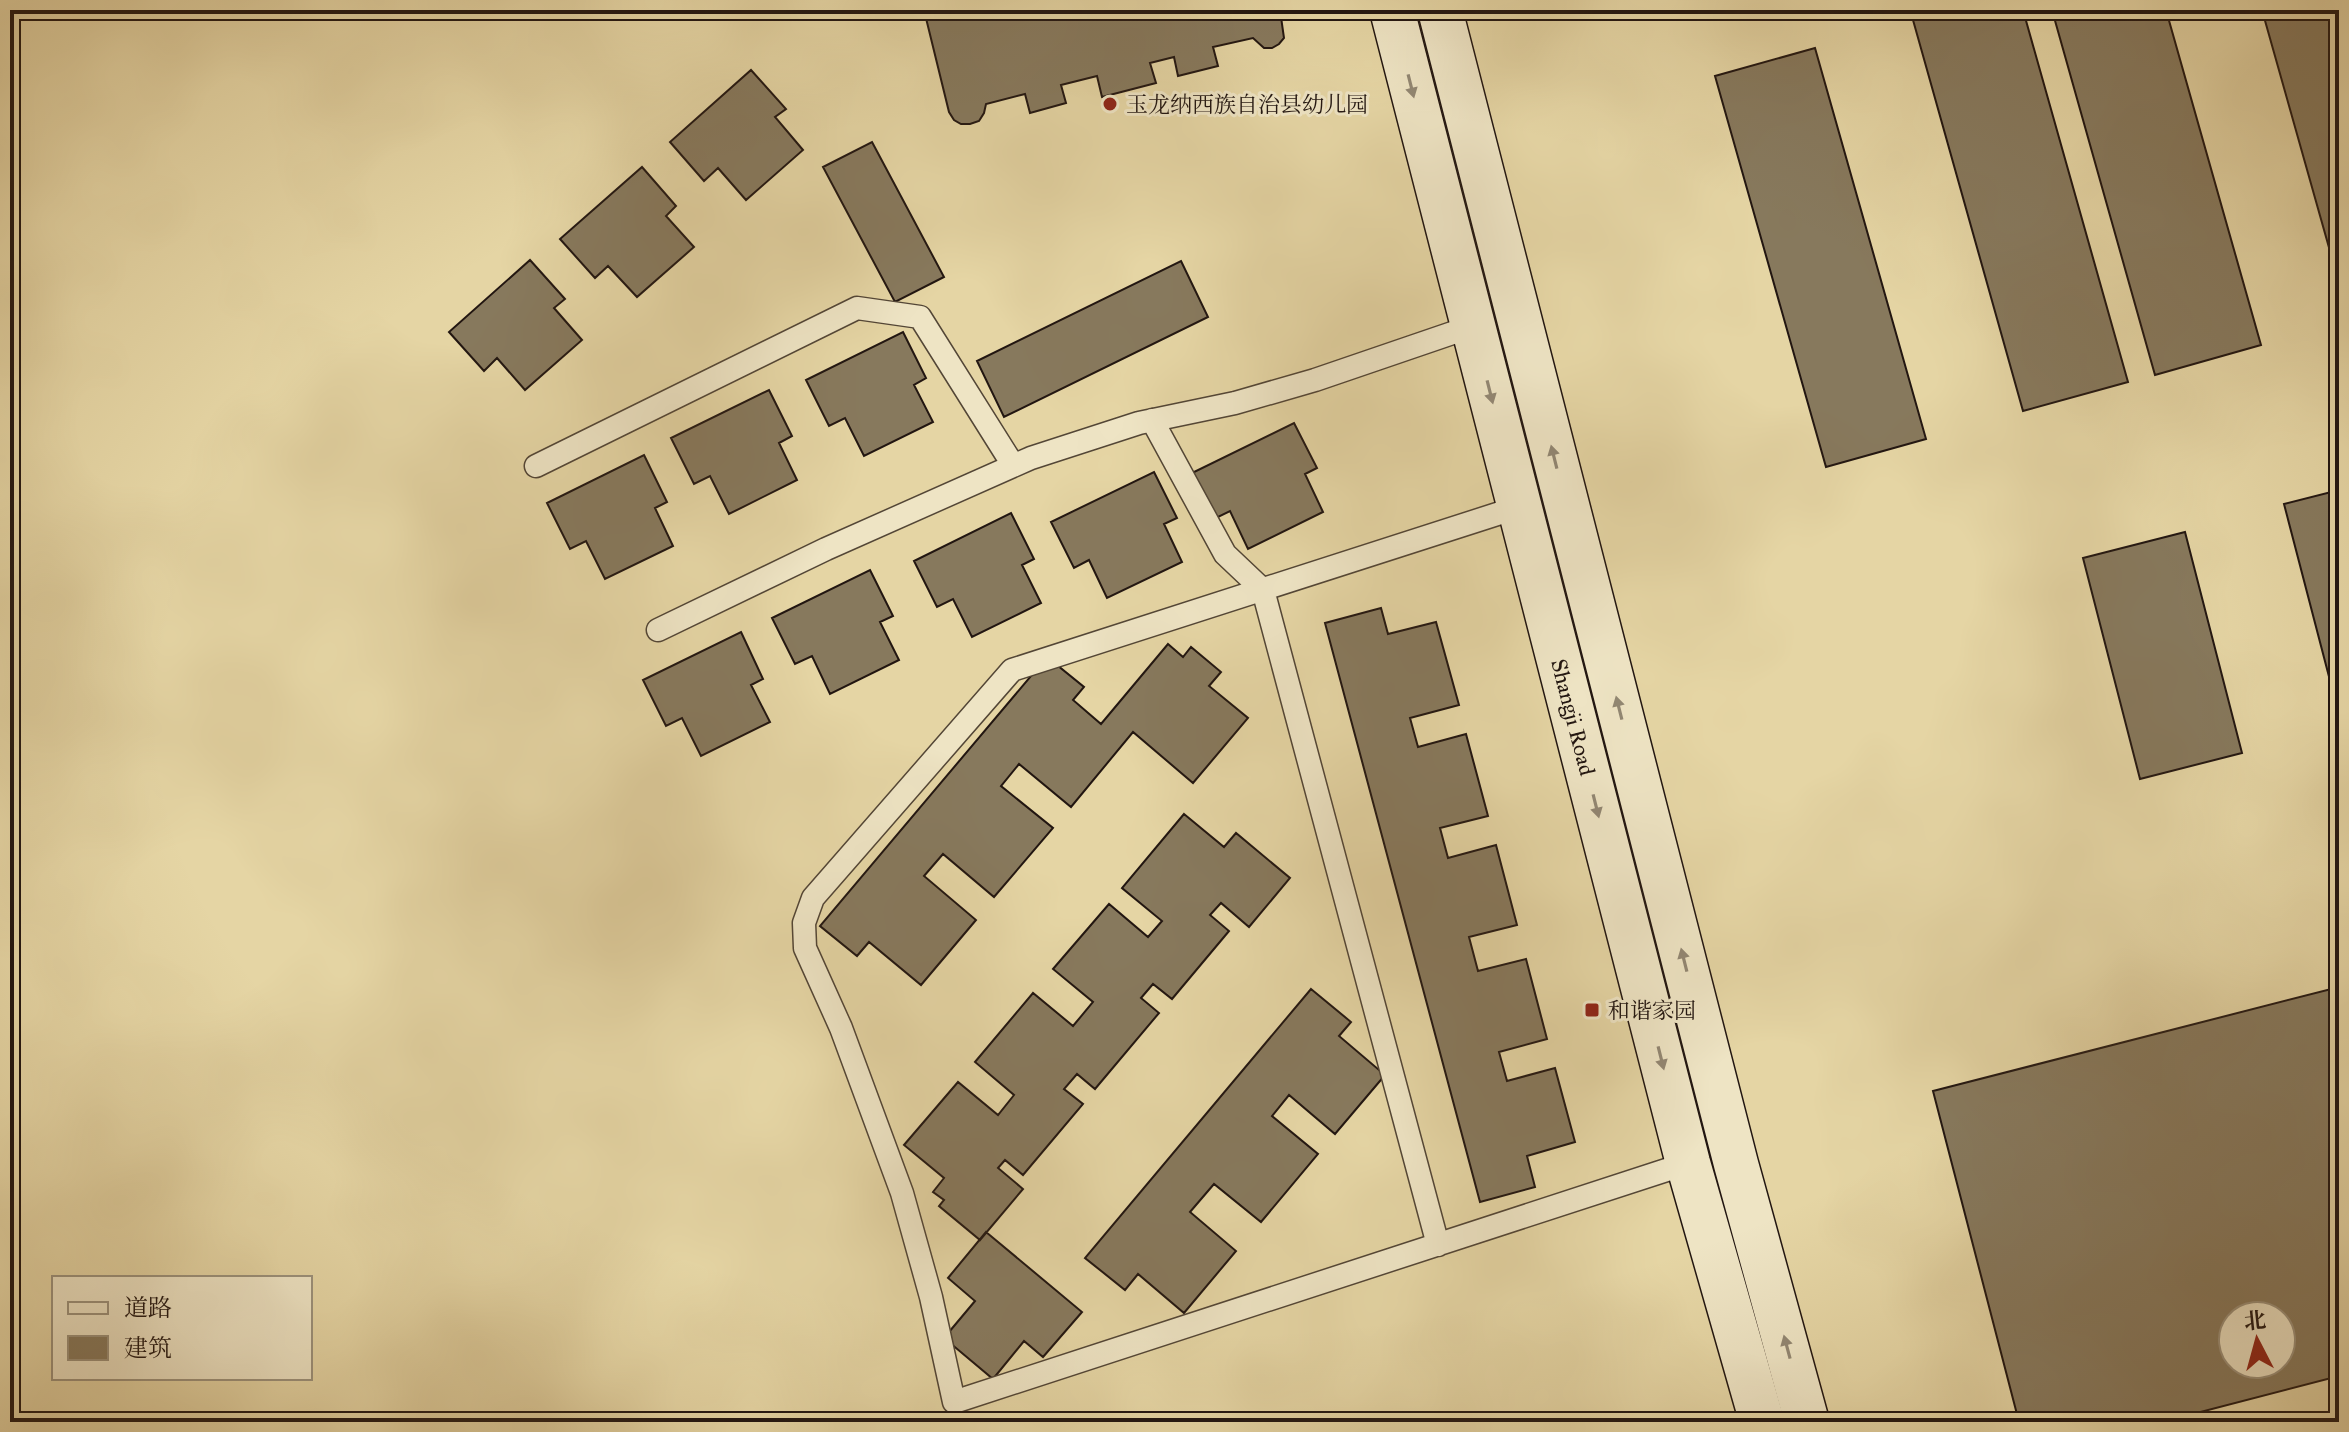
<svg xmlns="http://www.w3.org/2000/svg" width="2349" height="1432" font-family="'IM FELL Great Primer','Noto Serif SC',serif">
  <rect width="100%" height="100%" fill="#e5d5a4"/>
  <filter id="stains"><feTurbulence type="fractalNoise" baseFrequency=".0025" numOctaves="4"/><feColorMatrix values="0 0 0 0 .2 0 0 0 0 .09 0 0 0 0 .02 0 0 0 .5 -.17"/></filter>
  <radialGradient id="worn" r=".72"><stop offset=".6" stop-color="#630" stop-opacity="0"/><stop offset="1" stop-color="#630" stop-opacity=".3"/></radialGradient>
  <path fill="#87795d" stroke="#221611" stroke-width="2" fill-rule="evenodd" d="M924 10H1280L1284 38 1279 44 1272 48H1264L1253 38 1213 47 1218 66 1178 76 1174 57 1150 63 1156 83 1102 97 1097 76 1061 85 1066 103 1030 113 1025 94 986 104 984 113 979 121 970 124H961L954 120 949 112Z
    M1950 10H2023L2128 382 2023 411 1913 20Z
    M2052 10H2166L2261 345 2155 375Z
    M2262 10H2339V283Z
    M1815 48 1926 439 1826 467 1715 76Z
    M751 70 786 109 775 117 803 150 746 200 718 168 704 181 670 142Z
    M872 142 944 277 895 302 823 167Z
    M642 167 676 206 666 216 694 247 637 297 608 266 595 278 560 239Z
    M530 260 565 299 554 308 582 340 525 390 497 358 484 371 449 332Z
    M1181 261 1208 317 1004 417 977 361Z
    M903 332 926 378 914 385 933 422 864 456 845 418 829 426 806 380Z
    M769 390 792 436 779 443 797 480 729 514 710 476 694 484 671 438Z
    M1294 423 1317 468 1305 474 1323 512 1248 549 1230 511 1214 519 1192 473Z
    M644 455 667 502 655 508 673 546 605 579 586 541 570 549 547 503Z
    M1154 472 1177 518 1164 524 1182 562 1107 598 1089 560 1074 568 1051 522Z
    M2339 490V715L2284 504Z
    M1011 513 1034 559 1022 565 1041 603 972 637 953 599 937 607 914 561Z
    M2185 532 2242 753 2140 779 2083 558Z
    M870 570 893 616 880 622 899 660 830 694 812 656 795 664 772 618Z
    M1381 608 1388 634 1436 622 1459 705 1410 718 1418 747 1466 734 1488 816 1440 828 1448 858 1496 845 1517 925 1469 937 1478 971 1526 959 1547 1039 1499 1052 1507 1081 1555 1068 1575 1142 1527 1156 1535 1187 1480 1202 1325 623Z
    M741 632 763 679 751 685 770 722 701 756 682 718 666 726 643 680Z
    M1168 644 1183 657 1191 647 1221 672 1209 686 1248 718 1193 783 1133 732 1071 807 1019 764 1001 786 1053 828 994 897 943 854 924 876 976 920 921 985 869 942 857 956 820 926 1047 657 1084 687 1073 700 1101 724Z
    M1184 814 1224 847 1236 833 1290 878 1249 927 1221 903 1210 915 1229 931 1172 999 1153 984 1141 998 1159 1013 1095 1089 1077 1074 1064 1089 1083 1104 1023 1175 1005 1160 998 1168 1023 1189 980 1240 939 1206 944 1200 933 1192 944 1178 904 1145 958 1082 998 1115 1014 1095 975 1062 1033 993 1073 1026 1093 1002 1053 969 1109 904 1148 937 1162 921 1122 888Z
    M2339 987V1376L2162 1422H2019L1933 1091ZM2233 1316H2281V1364H2233Z
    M1311 989 1351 1022 1339 1036 1385 1075 1335 1134 1289 1095 1272 1116 1318 1154 1261 1222 1214 1184 1190 1212 1236 1251 1184 1313 1138 1274 1125 1290 1085 1258Z
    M986 1232 1082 1312 1043 1357 1024 1341 993 1379 944 1338 975 1301 948 1278Z"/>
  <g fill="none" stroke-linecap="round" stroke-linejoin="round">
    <defs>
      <path id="lane" d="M1152 420 1225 554 1263 590 1438 1245
        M536 466 857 308 920 317 1013 465
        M1519 507 1012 670 813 898 804 923 805 948 841 1028 902 1193 931 1297 954 1402 1688 1163
        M658 630 826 549 1031 458 1139 423 1235 403 1315 380 1473 326"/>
      <g id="secondary">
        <path id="s1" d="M1392 10 1688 1163 1762 1422"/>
        <path d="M1440 10 1736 1164 1807 1422"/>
      </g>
    </defs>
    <use href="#lane" stroke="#534636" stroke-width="25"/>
    <use href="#secondary" stroke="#221611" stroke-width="47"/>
    <use href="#lane" stroke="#eee4c4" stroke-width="22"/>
    <use href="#secondary" stroke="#eee4c4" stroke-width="44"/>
  </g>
  <defs><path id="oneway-solid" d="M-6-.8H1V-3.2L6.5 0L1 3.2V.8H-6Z" transform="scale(2)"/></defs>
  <g fill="#928773">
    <use href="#oneway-solid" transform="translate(1411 86) rotate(76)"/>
    <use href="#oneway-solid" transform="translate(1490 392) rotate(76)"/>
    <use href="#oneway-solid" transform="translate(1554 457) rotate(-104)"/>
    <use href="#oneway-solid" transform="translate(1619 708) rotate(-104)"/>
    <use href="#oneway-solid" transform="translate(1596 806) rotate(76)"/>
    <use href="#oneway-solid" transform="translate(1684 960) rotate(-104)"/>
    <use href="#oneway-solid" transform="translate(1661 1058) rotate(76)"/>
    <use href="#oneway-solid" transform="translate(1787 1347) rotate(-105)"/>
  </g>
  <g fill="#8f2418" stroke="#eee4c4" stroke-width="3">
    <circle cx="1110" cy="104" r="8"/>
    <rect x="1584" y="1002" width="16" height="16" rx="4"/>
  </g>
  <g text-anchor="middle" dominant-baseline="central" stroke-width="6" stroke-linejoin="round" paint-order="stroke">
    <g font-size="22" fill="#221611" stroke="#eee4c4" text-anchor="start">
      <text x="1126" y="104">玉龙纳西族自治县幼儿园</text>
      <text x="1608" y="1010">和谐家园</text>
    </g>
    <g font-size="22" fill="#221611" stroke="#eee4c4">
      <text stroke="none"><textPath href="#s1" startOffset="730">Shangji Road</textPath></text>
    </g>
  </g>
  <rect width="2349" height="1432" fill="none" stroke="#e5d5a4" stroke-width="40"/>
  <rect x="12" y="12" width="2325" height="1408" fill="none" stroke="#221611" stroke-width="4"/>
  <rect x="20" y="20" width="2309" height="1392" fill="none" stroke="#221611" stroke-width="2"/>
  <rect x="52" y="1276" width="260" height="104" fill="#eee4c4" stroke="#9c927c" stroke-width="2"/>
  <rect x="68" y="1302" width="40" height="12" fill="#eee4c4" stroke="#9c927c" stroke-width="2"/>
  <text x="124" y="1316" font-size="24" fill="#221611">道路</text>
  <rect x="68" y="1336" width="40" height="24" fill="#87795d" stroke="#9c927c" stroke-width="2"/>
  <text x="124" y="1356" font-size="24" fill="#221611">建筑</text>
  <g transform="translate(2257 1340) rotate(354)"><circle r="38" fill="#eee4c4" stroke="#9c927c" stroke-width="2"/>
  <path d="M0-6L14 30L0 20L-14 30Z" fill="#8f2418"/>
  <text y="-12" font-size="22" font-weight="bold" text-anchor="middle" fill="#221611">北</text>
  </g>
  <rect width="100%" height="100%" filter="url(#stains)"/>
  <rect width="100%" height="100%" fill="url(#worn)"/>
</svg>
